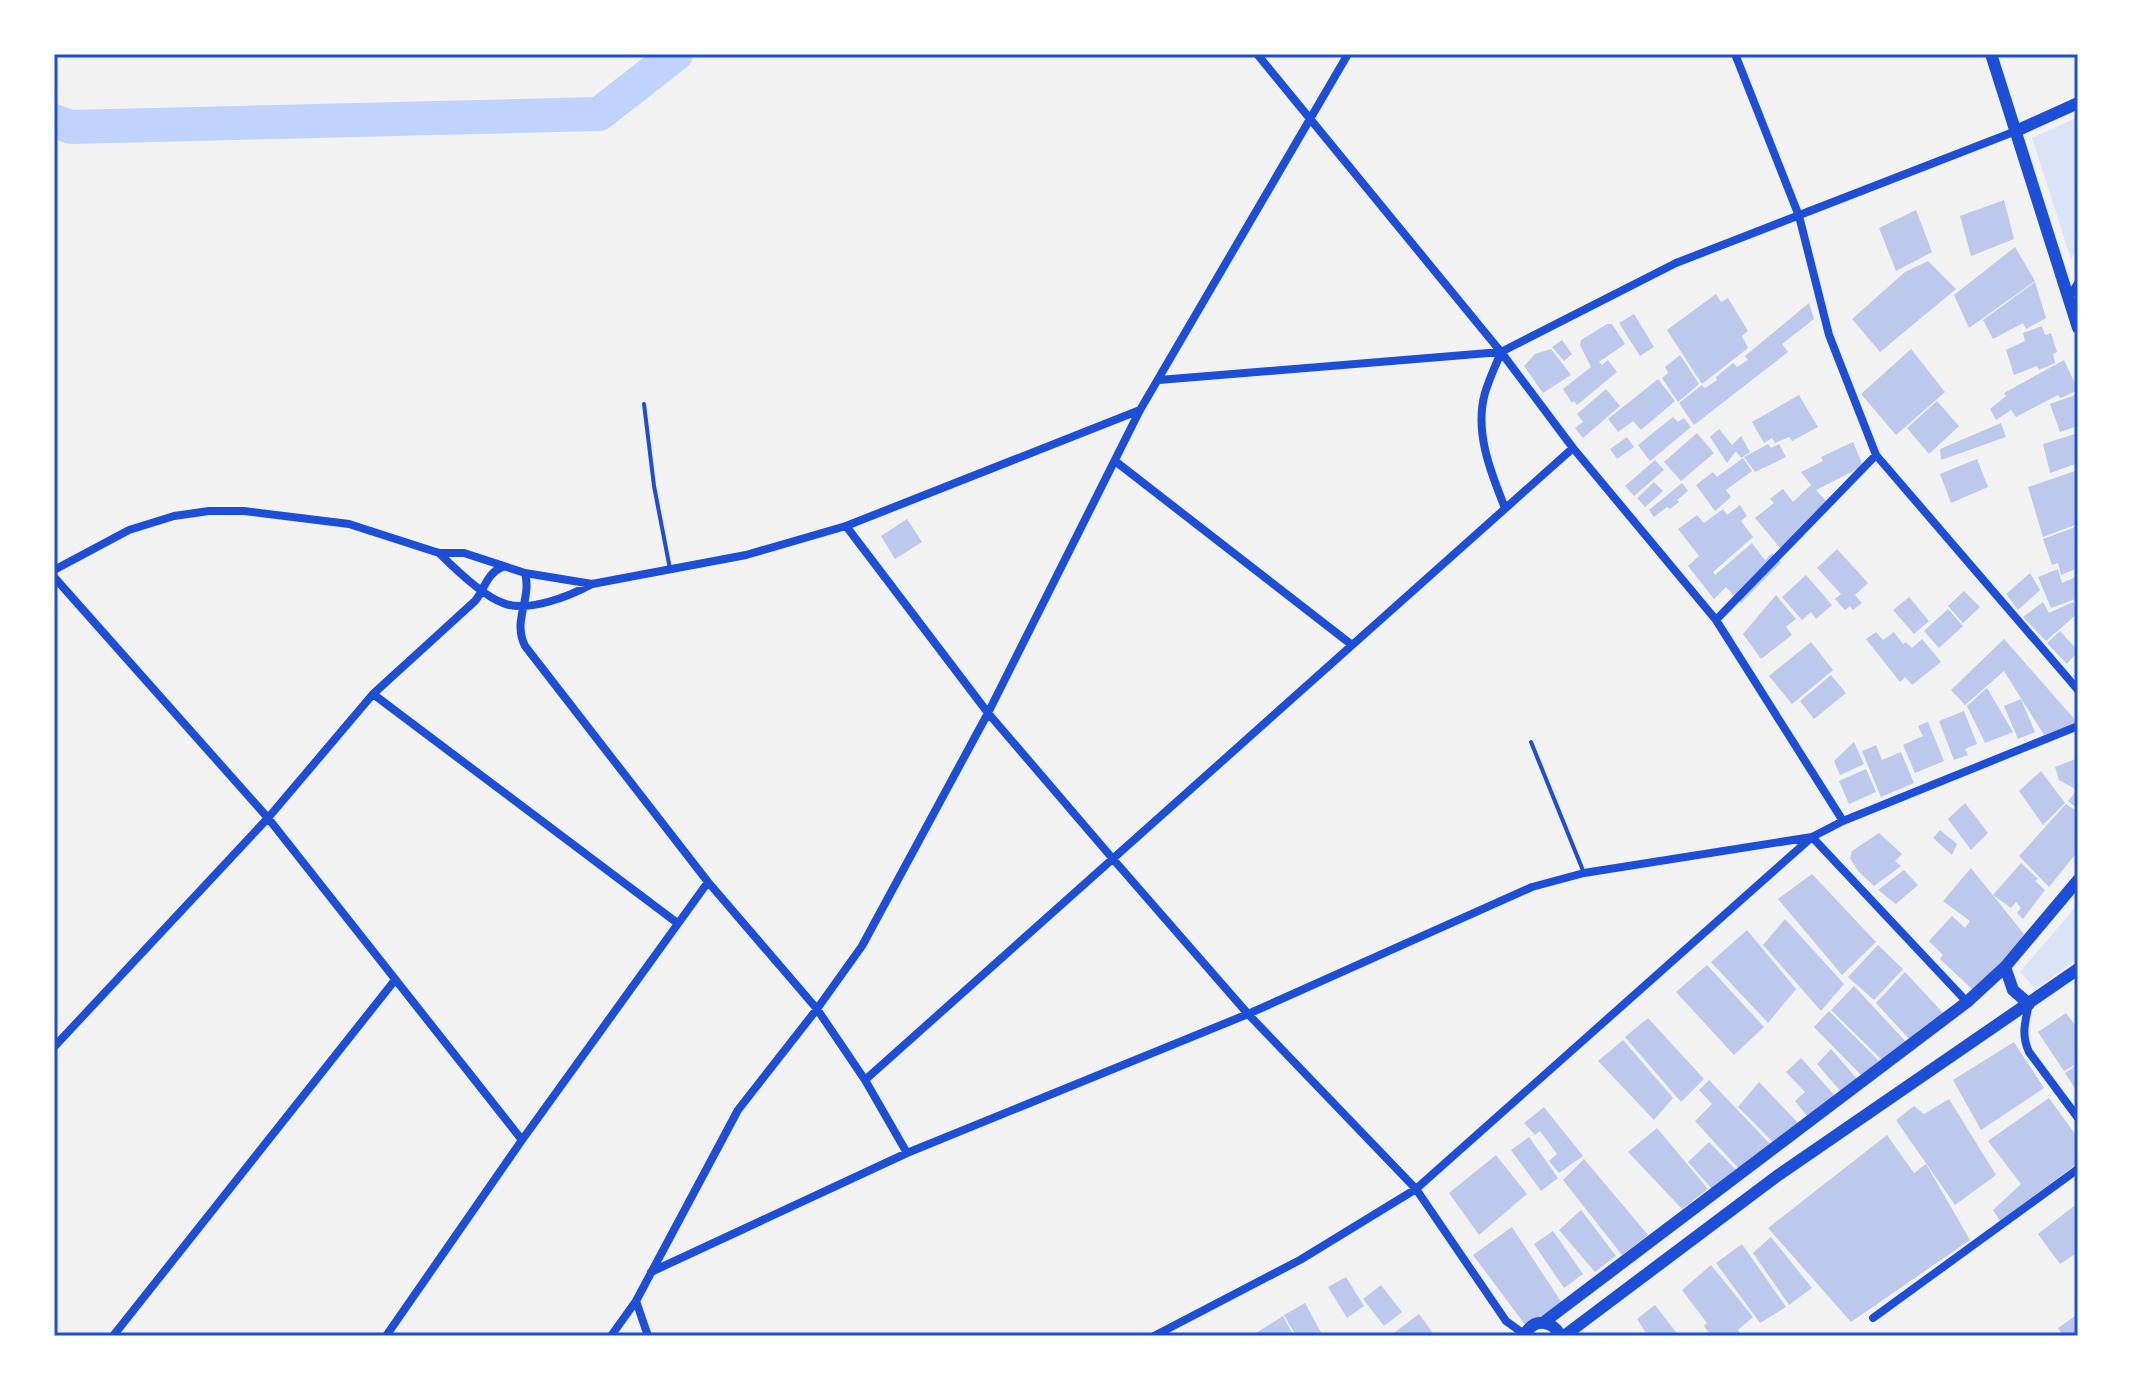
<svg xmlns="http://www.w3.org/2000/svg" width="2132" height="1390" font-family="Inter,sans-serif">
  <rect width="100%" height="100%" fill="#f2f2f2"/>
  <path fill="#dbe4f7" d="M2078 117V248L2071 259 2032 138Z
    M2078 904V958L2036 989 2020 972Z"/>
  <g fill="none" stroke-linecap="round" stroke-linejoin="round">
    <path stroke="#bfd3fe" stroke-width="34" d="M54 121 71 127 599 114 676 54"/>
  </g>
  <path fill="#bdc9ec" d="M2004 200 2014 239 1971 256 1960 216Z
    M1916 210 1932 252 1896 271 1879 228Z
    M2015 247 2035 281 1969 328 1954 295Z
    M1928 261 1956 289 1880 352 1852 319 1905 272Z
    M2035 282 2046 318 2026 329 2023 323 1993 339 1983 320Z
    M1716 294 1721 302 1728 298 1748 331 1742 336 1748 348 1702 384 1667 330Z
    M1809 303 1814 319 1782 344 1788 352 1694 425 1679 403 1702 385 1705 388 1717 380 1716 377 1733 363 1737 367 1748 360 1745 356Z
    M1634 314 1654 347 1640 356 1619 323Z
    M1607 324H1612L1625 344 1599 362 1602 365 1608 360 1617 372 1577 405 1574 401 1572 403 1563 389 1591 367 1580 345 1581 340Z
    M2042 326 2045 335 2051 333 2057 352 2053 354 2055 363 2039 370 2037 366 2014 375 2006 350 2025 341 2023 333Z
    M1562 340 1572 354 1564 361 1552 347Z
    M1551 349 1571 375 1543 393 1524 366 1535 354Z
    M1911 349 1945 392 1896 435 1861 394Z
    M1680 355 1699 384 1678 402 1662 378 1668 373 1665 367Z
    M2064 360 2078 390 2061 398 2058 395 2016 417 2011 410 1996 420 1990 409 2006 396 2004 393Z
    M1658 379 1675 401 1641 430 1633 421 1618 432 1608 419Z
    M1606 389 1620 406 1583 438 1575 428 1583 422 1577 414Z
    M2078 394V426L2060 432 2050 404Z
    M1799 395 1818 427 1792 441 1789 437 1775 443 1772 438 1764 443 1752 422Z
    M1937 401 1959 426 1929 454 1907 428Z
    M1673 417 1678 422 1684 418 1691 427 1650 461 1638 445Z
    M2001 423 2006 437 1941 460 1940 449Z
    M1719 429 1732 445 1741 436 1750 452 1741 458 1736 451 1727 463 1710 437Z
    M1697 433 1714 453 1681 481 1664 462Z
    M2078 433V463L2050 473 2043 444Z
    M1627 437 1634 447 1617 459 1610 449Z
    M1853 442 1863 466 1816 490 1827 502 1781 549 1755 518 1774 503 1770 499 1783 489 1793 502 1811 485 1801 472 1823 461 1821 457Z
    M1768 444 1771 448 1779 444 1786 457 1755 472 1744 457Z
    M1743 458 1752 471 1726 490 1731 497 1715 511 1696 485 1713 472 1717 477Z
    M1977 459 1988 487 1951 503 1940 474Z
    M1655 460 1664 470 1634 496 1625 486Z
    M2078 470V524L2043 537 2028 487Z
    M1654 482 1663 491 1645 507 1637 498Z
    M1682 483 1688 491 1677 500 1679 502 1670 509 1667 507 1654 517 1649 510Z
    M1740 505 1747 516 1741 521 1753 537 1713 572 1715 575 1752 543 1765 560 1772 553 1781 562 1741 603 1726 587 1714 599 1688 566 1699 556 1678 529 1697 515 1704 523 1723 509 1727 515Z
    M907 519 922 542 895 559 881 536Z
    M2078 526V568L2061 575 2058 563 2052 565 2043 539Z
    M1837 549 1868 583 1855 595 1862 603 1853 610 1850 606 1845 610 1835 599 1841 594 1817 568Z
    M2058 569 2062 583 2078 576V598L2051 608 2038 577Z
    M2030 573 2040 590 2018 610 2006 594Z
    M1806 575 1832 605 1816 619 1811 612 1802 620 1782 597Z
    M1964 591 1980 607 1963 623 1948 606Z
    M1776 595 1796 619 1786 627 1792 635 1761 659 1743 634Z
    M1909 597 1929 621 1914 634 1893 610Z
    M2043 602 2049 613 2073 602 2078 608V613L2046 641 2023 617Z
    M1948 609 1963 626 1939 648 1924 631Z
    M2060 631 2078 651 2067 664 2047 643Z
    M1876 632 1883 640 1894 632 1903 644 1906 642 1912 648 1922 639 1941 662 1912 685 1905 677 1900 682 1866 639Z
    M2004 639 2077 722 2044 735 2004 671 1965 705 1951 690Z
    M1811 642 1833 670 1792 704 1769 676Z
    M1831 675 1846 693 1814 719 1800 701Z
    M1987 688 2013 732 1985 743 1967 706Z
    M2021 699 2035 732 2018 739 2004 706Z
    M1964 711 1977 744 1965 749 1968 755 1954 760 1939 721Z
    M1928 722 1944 761 1915 773 1903 745 1923 736 1918 726Z
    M1854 742 1864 764 1840 775 1834 761Z
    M1876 745 1882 760 1901 752 1914 783 1881 797 1862 751Z
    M2078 758V809L2068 801 2077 790 2059 780 2055 767Z
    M1866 769 1876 792 1849 804 1839 781Z
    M2041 771 2065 803 2043 825 2019 791Z
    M1965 803 1988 833 1971 850 1948 819Z
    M2066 804 2078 812V851L2049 887 2019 856Z
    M1940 830 1957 844 1952 855 1933 838Z
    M1879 833 1902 854 1895 861 1901 866 1874 886 1858 871 1850 858 1852 851Z
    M2021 863 2038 879 2035 881 2045 890 2023 919 2017 913 2021 908 2016 902 2011 908 1993 895Z
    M1971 868 2024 934 2008 958 1974 991 1940 959 1943 955 1929 941 1952 916 1965 928 1970 921 1943 901Z
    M1904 870 1918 885 1896 904 1878 890Z
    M1812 874 1876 942 1842 975 1778 899Z
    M1785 919 1844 984 1821 1011 1763 945Z
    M1747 930 1796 989 1768 1023 1711 962Z
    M1878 945 1903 969 1874 1000 1848 977Z
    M1707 965 1764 1027 1734 1055 1676 992Z
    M1905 972 1944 1014 1910 1040 1876 1003Z
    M1854 986 1906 1042 1882 1060 1831 1010Z
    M1829 1011 1879 1061 1861 1075 1814 1027Z
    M2066 1013 2078 1029V1063L2064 1071 2038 1032Z
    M1648 1018 1704 1079 1681 1102 1625 1037Z
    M1623 1040 1673 1098 1654 1120 1598 1061Z
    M2014 1042 2044 1088 1981 1130 1953 1080Z
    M1831 1049 1858 1080 1842 1093 1817 1064Z
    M1801 1058 1836 1097 1808 1117 1795 1101 1805 1092 1786 1072Z
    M2078 1064V1093L2065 1073Z
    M1709 1080 1771 1145 1739 1169 1695 1121 1712 1104 1699 1090Z
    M1759 1082 1798 1123 1773 1142 1738 1107Z
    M2049 1098 2078 1138V1163L2000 1221 1993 1210 2021 1184 1988 1141Z
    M1949 1099 1996 1175 1955 1205 1896 1120 1914 1106 1924 1114Z
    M1544 1107 1583 1156 1559 1173 1549 1161 1557 1154 1540 1131 1535 1135 1524 1123Z
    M1657 1128 1708 1189 1682 1209 1628 1152Z
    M1887 1135 1914 1173 1926 1164 1970 1240 1851 1322 1768 1228Z
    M1529 1137 1558 1178 1541 1191 1511 1150Z
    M1709 1142 1737 1171 1713 1190 1688 1162Z
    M1496 1155 1527 1194 1479 1235 1449 1193Z
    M1584 1159 1648 1235 1622 1255 1563 1180Z
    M2078 1203V1252L2060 1264 2038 1234Z
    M1581 1210 1616 1256 1595 1272 1559 1230Z
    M1512 1227 1562 1303 1526 1326 1473 1255Z
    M1553 1231 1583 1274 1564 1288 1534 1244Z
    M1771 1237 1812 1288 1789 1305 1753 1253Z
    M1742 1244 1786 1307 1760 1323 1716 1263Z
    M1711 1265 1753 1317 1738 1330 1742 1336H1711L1704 1326 1707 1323 1682 1290Z
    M1346 1277 1364 1306 1347 1318 1328 1287Z
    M1381 1285 1402 1312 1384 1326 1363 1299Z
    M1305 1303 1323 1336H1296L1284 1315Z
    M1655 1305 1679 1336H1648L1637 1319Z
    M1419 1314 1435 1336H1399L1395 1332Z
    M2078 1314V1336H2063L2058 1328Z
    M1283 1316 1294 1336H1258L1256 1333Z"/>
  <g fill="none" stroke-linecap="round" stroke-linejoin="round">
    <path stroke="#1d4ed8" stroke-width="4" d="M644 404 654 486 670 569
      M1531 742 1584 873"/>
    <path stroke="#1d4ed8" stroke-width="8" d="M1257 54 1501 352 1573 448 1716 620 1843 821
      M1735 54 1799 216 1829 335 1876 455 2078 690
      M2069 298 2078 283
      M1501 352C1496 365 1489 379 1485 393 1474 432 1491 473 1505 508
      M1159 380 1501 352 1676 263 2016 131
      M1115 461 1352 645
      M846 526 988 713 1113 859 1248 1014 1416 1189 1506 1321 1524 1334
      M439 553C454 568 483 596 503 603 528 613 570 596 592 584
      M54 570 129 530 174 516 209 511H244L349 524 439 553H464L525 573 592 584 746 555 846 526 1140 410
      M525 573C532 600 512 620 525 646L708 882 817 1009 865 1080 907 1153
      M54 577 268 818 522 1140
      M1716 620 1876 455
      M373 694 676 922
      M2029 1004C2025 1022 2021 1035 2029 1052L2078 1118
      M54 1047 268 818 373 694 475 601C485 589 486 574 502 567
      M865 1080 1573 448
      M651 1272 907 1153 1248 1014 1532 887 1584 873 1812 837 1843 821 2078 726
      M636 1301 648 1336
      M1873 1318 2078 1169
      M113 1336 395 980
      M386 1336 522 1140 708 882
      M611 1336 636 1301 738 1110 817 1009 862 946 988 713 1140 410 1348 54
      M1154 1336 1300 1260 1416 1189 1812 837 1967 1002"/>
    <path stroke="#1d4ed8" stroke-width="12" d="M1991 54 2078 328
      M2016 131 2078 103
      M2005 967 2013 990 2029 1004
      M1544 1322 1967 1002 2005 967 2078 880
      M1524 1336C1533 1318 1551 1319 1561 1336
      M1564 1336 1777 1176 2078 969"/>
  </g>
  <rect width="2132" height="1390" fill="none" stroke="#ffffff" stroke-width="112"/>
  <rect x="56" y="56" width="2020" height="1278" fill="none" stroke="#1d4ed8" stroke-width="3"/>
</svg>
